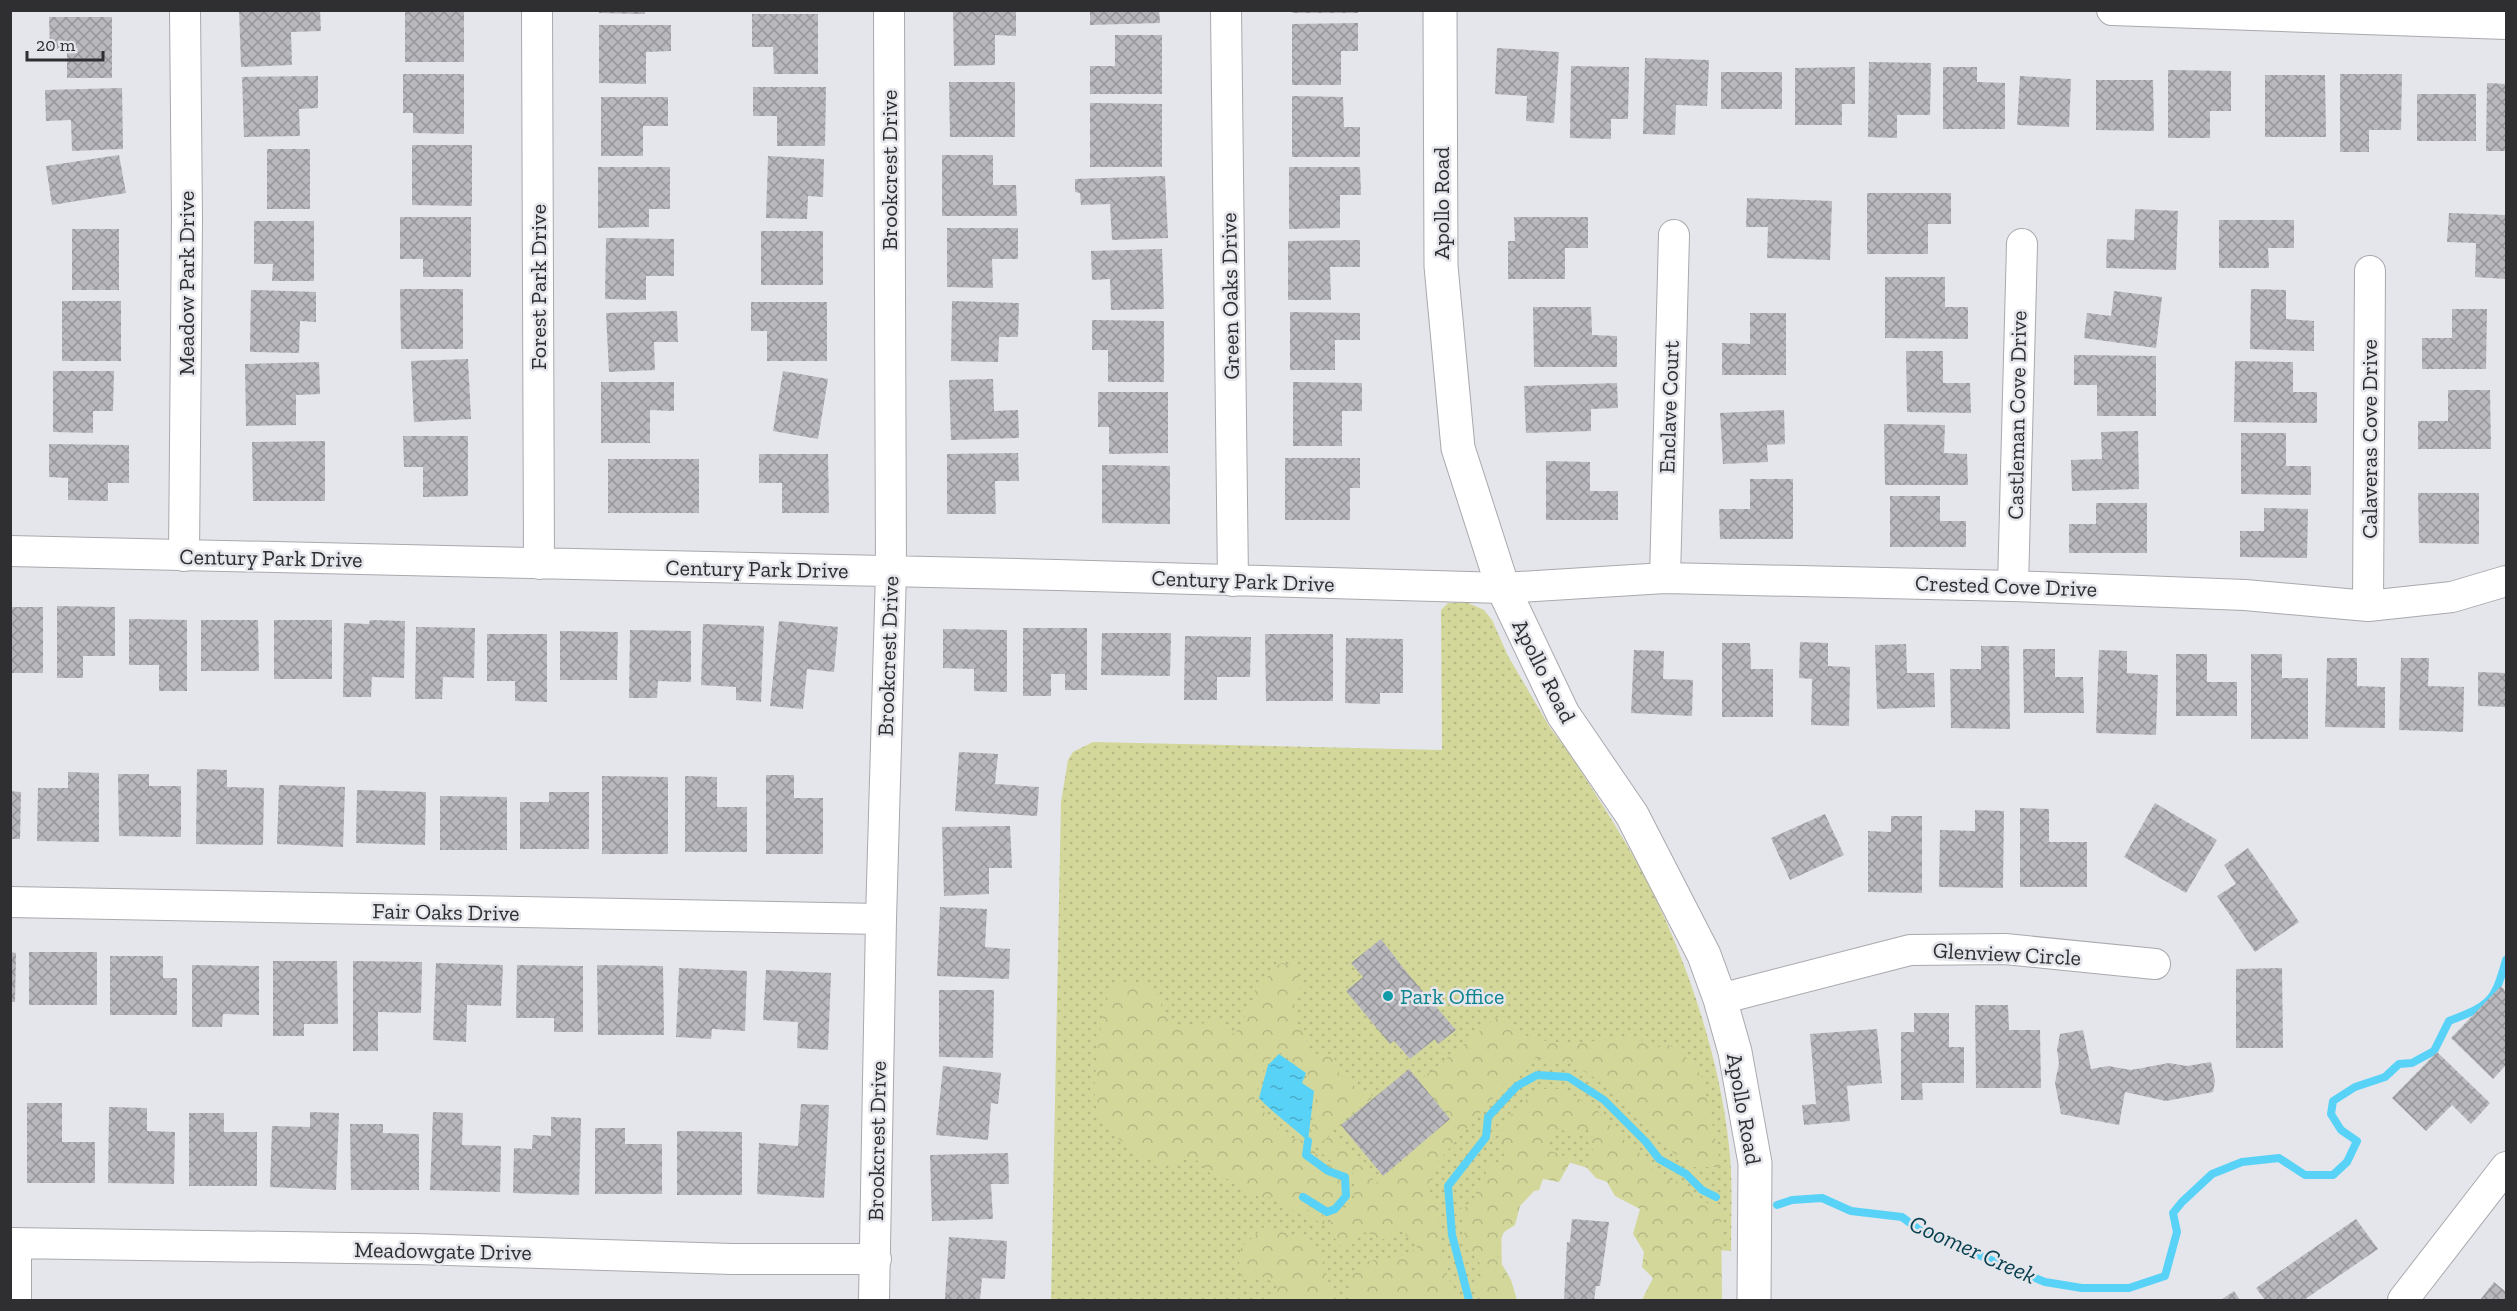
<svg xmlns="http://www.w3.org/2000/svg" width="2517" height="1311" font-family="'Zilla Slab',serif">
  <defs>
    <pattern id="grass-dots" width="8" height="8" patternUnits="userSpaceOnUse" patternTransform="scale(1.5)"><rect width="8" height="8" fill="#d3d79a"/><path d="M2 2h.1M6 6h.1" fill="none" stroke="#b5b985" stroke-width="1.8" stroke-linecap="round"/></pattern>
    <pattern id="forest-crowns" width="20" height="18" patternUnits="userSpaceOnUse" patternTransform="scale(1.5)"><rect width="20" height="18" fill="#d3d79a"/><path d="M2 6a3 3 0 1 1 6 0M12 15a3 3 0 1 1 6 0" fill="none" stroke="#b5b985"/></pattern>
    <pattern id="water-ripples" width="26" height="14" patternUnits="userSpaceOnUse" patternTransform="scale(1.5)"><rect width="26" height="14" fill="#59d2f7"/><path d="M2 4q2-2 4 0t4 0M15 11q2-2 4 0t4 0" fill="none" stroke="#4aabc9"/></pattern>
    <pattern id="building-cross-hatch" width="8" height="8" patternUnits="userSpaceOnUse" patternTransform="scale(1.5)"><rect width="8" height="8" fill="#b8b8bd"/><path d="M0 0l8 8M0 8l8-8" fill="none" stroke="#96969a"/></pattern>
  </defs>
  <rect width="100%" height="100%" fill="#e5e6eb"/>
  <path fill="url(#grass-dots)" d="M1466 602 1484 610 1492 620 1508 656 1549 726 1571 756C1595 793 1619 830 1640 868 1683 947 1720 1056 1729 1146 1733 1180 1731 1216 1731 1251L1677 1247 1615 1176 1561 1160 1501 1216 1502 1283 1508 1300H1051L1061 802 1068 760 1073 752 1093 742 1442 750 1441 610 1448 603Z"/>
  <path fill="url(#forest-crowns)" fill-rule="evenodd" d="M1282 963 1293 965 1302 985 1292 997 1296 1011 1293 1022C1309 1026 1305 1035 1307 1049L1315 1055 1322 1052 1333 1055 1340 1075 1357 1088 1356 1094 1370 1092 1372 1098 1317 1140 1315 1153 1349 1173 1352 1198 1344 1210 1336 1218 1329 1219 1298 1200 1304 1207 1328 1223C1355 1215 1357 1195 1352 1171L1319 1152 1320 1143 1334 1133 1376 1183 1450 1119 1419 1081 1497 1017C1507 1025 1517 1033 1529 1037 1563 1048 1603 1039 1638 1037L1650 1049 1669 1045C1684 1054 1694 1064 1703 1079L1721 1167H1694L1668 1149 1659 1134 1616 1091 1569 1062 1534 1058 1512 1076 1435 1165 1430 1191 1437 1204 1439 1238 1447 1274 1457 1300H1351C1341 1242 1396 1270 1417 1247V1240L1411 1241 1407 1237 1402 1227 1397 1226C1392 1236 1388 1239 1378 1240L1371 1234 1359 1231 1356 1240 1351 1246H1341L1323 1224 1287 1207 1281 1198 1259 1197 1236 1185 1228 1179 1216 1177 1207 1171 1200 1162 1190 1158C1184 1160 1178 1164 1173 1165 1146 1166 1103 1132 1096 1106 1091 1088 1101 1018 1107 1000 1109 994 1114 989 1117 984L1133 980 1160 995 1162 1013 1177 1025 1195 1028C1206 1020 1214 1019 1226 1025L1228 1031 1233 1034C1249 1022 1240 1013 1254 1002L1253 993 1259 986H1265L1270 969ZM1278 1051 1308 1073 1305 1082 1317 1091 1308 1154 1328 1169 1347 1177 1348 1197 1336 1210 1327 1213 1299 1196 1300 1194 1328 1210 1334 1207 1344 1195 1343 1178 1327 1173 1304 1156 1306 1141 1285 1137 1254 1100 1266 1063Z
    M1542 1089H1564L1599 1112 1622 1138 1639 1152 1654 1171 1680 1183 1698 1199 1721 1209 1722 1300H1642L1653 1278 1642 1267 1644 1252 1633 1234 1640 1209 1615 1196 1607 1182 1596 1178 1587 1168 1595 1153 1588 1142 1595 1133 1585 1128 1575 1134 1558 1129 1549 1134 1548 1150 1572 1159 1559 1182 1543 1179 1539 1190 1534 1191 1520 1206 1515 1225 1504 1232 1495 1252 1511 1280 1517 1300H1481L1473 1288 1483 1283C1483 1269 1480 1257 1467 1250L1460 1209C1481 1203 1471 1197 1480 1184 1485 1176 1486 1174 1487 1166L1500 1162 1507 1150 1500 1137C1506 1115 1523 1100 1542 1089Z
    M1264 1227 1312 1240 1325 1268 1333 1300H1264L1267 1295 1275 1293 1278 1285 1261 1276 1249 1283 1238 1273 1241 1248Z"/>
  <path fill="url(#water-ripples)" d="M1279 1054 1306 1073 1302 1083 1314 1091 1308 1141C1291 1125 1274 1114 1259 1098L1268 1065Z"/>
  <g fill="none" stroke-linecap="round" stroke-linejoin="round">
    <path stroke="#59d2f7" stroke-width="8" d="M1303 1197 1327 1212 1335 1209 1346 1196 1345 1177 1328 1171 1306 1155 1308 1141
      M1777 1205 1792 1200 1822 1198 1851 1211 1902 1217 1922 1232 2045 1282 2082 1288H2129L2165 1276 2177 1232 2173 1213 2182 1202 2212 1174 2242 1162 2279 1158 2305 1175H2333L2347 1162 2357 1141 2341 1130 2331 1114 2333 1101 2355 1087 2385 1077 2399 1064 2412 1063 2434 1051 2449 1021C2490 1005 2494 1003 2506 960
      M1469 1300 1452 1235 1448 1186 1486 1137 1488 1117 1517 1086 1537 1075 1568 1077 1604 1100 1646 1142 1659 1159 1686 1174 1702 1190 1716 1197"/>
  </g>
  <path fill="url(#building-cross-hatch)" d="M239 10H320L321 31 291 32 292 65 241 67Z
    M405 10H464V62H405Z
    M599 10H645V14L599 13Z
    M953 10H1016V36L995 35V65L954 66Z
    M1090 10H1159L1160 23 1090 25Z
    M1292 10H1358V13H1292Z
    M752 14H818V74H774L773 47H752Z
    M49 17H112V78H67V49H50Z
    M1358 23V51H1341V85H1292V24Z
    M599 25H671V51L646 52V84L599 83Z
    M1115 35H1162V94H1090V66H1115Z
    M1497 48 1559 52 1554 123 1526 121 1527 96 1495 94Z
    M1645 58 1709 60 1707 106 1676 105 1675 135 1643 134Z
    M1869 62 1931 63 1930 115H1897V138L1868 137Z
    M1571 66 1629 67 1628 119H1611V139L1570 138Z
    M1855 67V104H1842V125H1795V68Z
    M1943 67H1977V82L2005 83V129H1943Z
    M2168 70 2231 71V111H2210V138H2168Z
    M1721 72H1782V109H1721Z
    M403 74H464V134L413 133V113H403Z
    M2340 74H2402L2401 130H2369V152H2340Z
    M2265 75H2325L2326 137H2265Z
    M318 76V108L299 109 300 136 244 137 242 77Z
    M2020 76 2071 79 2069 127 2017 125Z
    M2096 80H2153L2154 131 2096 130Z
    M949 82H1015V137H950Z
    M2487 83 2506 84V151H2486Z
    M753 87H826L825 146H777V116H753Z
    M122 88 123 149 72 151 71 120 46 121 45 90Z
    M2417 94H2476V141H2417Z
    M1292 96 1343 97 1344 127H1360V157H1292Z
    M601 97H668V126H643V156H601Z
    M1090 103 1162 104V167H1090Z
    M412 145H472V206L412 205Z
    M267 149H310V209H267Z
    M119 155 126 193 52 205 46 166Z
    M942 155H993V185H1016L1017 216H942Z
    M768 156 824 159 823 197 808 196 807 219 766 218Z
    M598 167H670V209H649V227L598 228Z
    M1289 167H1360L1361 195H1340V228L1289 229Z
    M1165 176 1168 238 1112 240 1110 204 1081 205 1080 193 1075 192V179Z
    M1867 193H1951V224H1928V254H1867Z
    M1747 198 1832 201 1830 260 1767 258 1768 227H1746Z
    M2135 209 2178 211 2176 270 2106 268 2107 239 2134 240Z
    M2449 213 2506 215V279L2475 277 2476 243 2447 242Z
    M400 217H471V277H423V259H400Z
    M1514 217H1588V248H1565V279H1508V241H1515Z
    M2219 220H2294V248H2268L2269 268H2219Z
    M254 221H314V281H272L273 264H254Z
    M947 228H1018V259H992L993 288 947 287Z
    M72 229H119V290H72Z
    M761 231H823V285H761Z
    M606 238 674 239V276H646V300L605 299Z
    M1360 240V267H1330L1331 300H1288V241Z
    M1162 249 1164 309 1111 310 1110 279 1092 280 1091 251Z
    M1885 277H1945V307H1968V339L1885 338Z
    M400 289H463V349H401Z
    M2251 289 2286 290V319L2314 321V351L2250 349Z
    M251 290 316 292V322L300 321 299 353 250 352Z
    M2114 291 2162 297 2156 348 2084 338 2087 313 2111 316Z
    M62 301H121V361H62Z
    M952 301 1019 303 1018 337H999L998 362 951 361Z
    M751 302H827V361H767V331H751Z
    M1533 307H1591L1592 335 1617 336V367H1534Z
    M2452 309H2487L2486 369H2422V338H2452Z
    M677 311 678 342H654L655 370 609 372 606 313Z
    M1290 312 1360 313V340H1335V370H1290Z
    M1750 313H1786V375H1722V343L1750 344Z
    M1092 320 1164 321V382H1108V350H1092Z
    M1906 351H1943V383H1970L1971 413 1907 412Z
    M2074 355 2156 356V416H2097V385H2074Z
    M468 359 471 419 414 422 411 361Z
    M2235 361 2293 362V392H2317V423L2234 422Z
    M319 362 320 394 296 395V425L246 426 245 364Z
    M53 371H114L113 411H93V433L53 432Z
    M783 371 828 379 818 439 773 431Z
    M993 379 994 411 1018 410 1019 438 951 440 949 380Z
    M601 382H674V411L650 410V443H601Z
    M1293 382 1362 383V411H1342V446H1293Z
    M1617 383 1618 408 1591 409V431L1526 433 1524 386Z
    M2448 390H2490L2491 449H2418V421H2448Z
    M1098 392H1168V453L1109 454V427H1098Z
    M1784 410 1785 444 1767 445 1768 462 1723 464 1720 413Z
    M1884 424 1945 425 1944 453 1967 454 1968 485H1885Z
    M2138 431 2139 489 2072 491 2071 460 2102 459 2101 432Z
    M2241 433H2286V466H2311V495L2241 494Z
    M403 436H468V496L423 497V467H404Z
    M325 441V501H253L252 442Z
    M49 444 129 445V483H108V501L68 500V478L49 477Z
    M1018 453 1019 481H995L996 514H947V454Z
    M759 454H828L829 513H782V483H759Z
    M1285 458H1360V488H1350V520H1285Z
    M608 459H699V513H608Z
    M1546 461 1590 462V491H1618V520H1546Z
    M1102 465 1170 466V524L1102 523Z
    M1750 479H1793V539H1720L1719 509H1750Z
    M2418 493H2479V544L2419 543Z
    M1890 496H1940V521H1966V547H1890Z
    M2096 503H2147V553H2069V524H2096Z
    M2264 508 2308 509 2307 558 2240 557V531H2264Z
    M57 606 115 607V656H83V678H57Z
    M10 607H43V673H10Z
    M129 619 187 620V691H159V665H129Z
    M201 620H258L259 671H201Z
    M274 620H332V679H274Z
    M370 620 405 621 404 678 372 677 371 697H343L344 623 369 624Z
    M779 621 838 627 834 672 807 669 803 709 770 706Z
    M703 624 764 626 761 702 736 700V687L701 685Z
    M416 627 475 628 474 678 443 677 442 699H415Z
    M1023 628H1087V690H1065V674H1051V696H1023Z
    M943 629 1007 630V692L974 691V669L943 668Z
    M630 630 691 631V682L658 681 657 698H629Z
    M560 631 618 632 617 680H560Z
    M1102 633H1171L1170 676 1101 675Z
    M487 634H547V702L515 701V681H487Z
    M1265 634H1333V701H1266Z
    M1185 636 1251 637 1250 677H1217V700H1184Z
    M1346 638 1403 639V693H1380V704L1345 703Z
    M1800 642 1828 643V666L1850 667 1849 726 1811 725 1812 679 1799 678Z
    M1722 643H1750L1751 669H1773V717H1722Z
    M1906 644 1907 673H1934L1935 707 1877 709 1875 645Z
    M1981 646H2009L2010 729 1951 728 1950 669H1981Z
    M2023 649H2055V677H2083L2084 713H2024Z
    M1634 650 1664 651 1663 679 1693 680 1692 716 1631 713Z
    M2099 650 2127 651V673L2158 675 2156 735 2096 733Z
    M2176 654H2207V682H2237V716H2176Z
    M2251 654H2282V678H2308V739H2251Z
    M2327 658H2357V686L2385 687V728L2325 727Z
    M2401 658H2429L2428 686 2464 687 2463 732 2399 730Z
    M2478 672 2506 673V707L2478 706Z
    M959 752 998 754 995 784 1039 787 1037 816 955 811Z
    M197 769 227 770V787L264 788 263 845 196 844Z
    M68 772 99 773V842L37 841 38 788H68Z
    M118 774H149V786H181V837L119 836Z
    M766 775H794V798H823V854H766Z
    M602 776 668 777V854H602Z
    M685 776 717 777V807H747V852H685Z
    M279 785 345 787 343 847 277 844Z
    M357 790 426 792 425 845 356 843Z
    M10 791 21 792 20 839H10Z
    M549 792H589V849H520V802H549Z
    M440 796 507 797V850H440Z
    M2155 803 2217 840 2186 893 2124 857Z
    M2020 808 2049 809V842H2087V887H2020Z
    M1975 810 2004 811 2003 888 1939 887 1940 830 1975 831Z
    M1825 814 1844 855 1790 880 1771 838Z
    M1891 816H1922V893L1868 892V831L1891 832Z
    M1010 826 1012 868H989V894L944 896 942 827Z
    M2248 848 2299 922 2255 952 2217 896 2236 884 2224 865Z
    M940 907 987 909 985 947 1010 949 1009 979 937 976Z
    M1381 939 1408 974 1456 1030 1438 1044 1435 1039 1410 1059 1394 1041 1390 1044 1346 991 1363 977 1351 963Z
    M10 952 16 953 15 1002H10Z
    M29 952H97V1005H29Z
    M110 956H163V978H177V1015H110Z
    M273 961H337L338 1024H304V1036H273Z
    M353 961 422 962 421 1013 378 1012V1051H353Z
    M436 963 503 965 501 1006 467 1005 466 1042 433 1040Z
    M192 965 259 966V1015L223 1014 222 1027H192Z
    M517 965 583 966V1032H554V1018H516Z
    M597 965 663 966 664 1035H598Z
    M679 968 747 971 745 1031 712 1029 711 1039 676 1037Z
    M2282 968 2283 1048H2236V969Z
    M766 970 831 973 828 1050 797 1048 798 1022 763 1020Z
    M2501 986 2506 992V1065L2493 1079 2451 1038Z
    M939 990H994L993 1058 939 1057Z
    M1975 1005H2008L2009 1030H2040L2041 1088H1976Z
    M1914 1013H1949V1047H1964V1083H1922L1923 1100H1901V1032H1914Z
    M1877 1029 1882 1083 1847 1086 1850 1121 1804 1125 1802 1105 1816 1104 1810 1034Z
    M2083 1030 2091 1069 2108 1066 2131 1070 2169 1063 2187 1066 2211 1062 2215 1081 2213 1092 2166 1101 2125 1092 2119 1125 2061 1114 2055 1083 2059 1063 2057 1050 2060 1034Z
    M2437 1052 2490 1103 2471 1124 2452 1105 2426 1131 2392 1098Z
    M943 1066 1001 1073 998 1104 991 1103 988 1140 936 1135Z
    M1409 1069 1450 1119 1383 1176 1341 1125Z
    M27 1103H62V1142H95V1183H27Z
    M801 1104 829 1105 824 1198 757 1194 759 1143 798 1146Z
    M109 1107 147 1108V1131L175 1132 174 1184 108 1183Z
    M310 1112 339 1113 336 1190 270 1187 272 1126 310 1127Z
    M433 1112 463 1113 462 1145 501 1146 500 1192 430 1190Z
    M189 1113H224V1132H257V1186H189Z
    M551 1117 581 1118 579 1195 513 1193 514 1148 532 1149 533 1135 551 1136Z
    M350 1124H383V1133L419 1134V1190H351Z
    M595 1128H625V1144H662V1194H595Z
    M677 1131 742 1132V1195H677Z
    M1008 1153 1009 1184H991L993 1219 932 1221 930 1155Z
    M1572 1219 1609 1222 1600 1286H1596L1594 1300H1564L1567 1242H1570Z
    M2356 1219 2378 1249 2304 1300H2265L2256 1288Z
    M949 1237 1007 1241 1005 1279 982 1278 980 1300 945 1299Z
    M2494 1282 2506 1292V1300H2480Z
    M2234 1291 2240 1300H2221Z"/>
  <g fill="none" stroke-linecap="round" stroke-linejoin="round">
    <defs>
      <path id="minor" d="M537 10 539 564
        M1226 10 1233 581
        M2112 10 2506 24
        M10 551 1057 575 1503 588 1665 578 2013 586 2245 595 2368 606 2452 597 2506 581
        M184 556 187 219 185 10
        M1665 578 1674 235
        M2013 586 2022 244
        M2368 606 2370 271
        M10 902 881 919
        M1720 999 1910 950 2005 949 2155 964
        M10 1243 416 1249 732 1259H876
        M16 1300V1243
        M874 1300 881 919 891 572 889 10
        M2403 1300 2506 1167"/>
      <path id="tertiary" d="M1440 10 1441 266 1458 448 1503 588 1563 714 1632 815 1704 955 1720 999 1735 1052 1755 1163 1754 1300"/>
    </defs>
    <use href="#minor" stroke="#a9a9ae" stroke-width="32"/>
    <use href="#tertiary" stroke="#a9a9ae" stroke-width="35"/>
    <use href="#minor" stroke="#fff" stroke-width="30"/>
    <use href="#tertiary" stroke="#fff" stroke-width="33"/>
  </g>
  <circle fill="#0f9aa8" stroke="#e5e6eb" stroke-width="2" cx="1388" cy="996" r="6"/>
  <g text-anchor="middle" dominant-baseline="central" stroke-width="5" stroke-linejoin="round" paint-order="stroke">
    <g font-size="22" fill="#2f2f31" stroke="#e5e6eb">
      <text transform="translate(889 170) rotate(-90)">Brookcrest Drive</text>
      <text transform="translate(1441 203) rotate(-90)">Apollo Road</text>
      <text transform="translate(186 283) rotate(-90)">Meadow Park Drive</text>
      <text transform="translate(538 287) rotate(-90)">Forest Park Drive</text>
      <text transform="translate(1230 296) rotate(-91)">Green Oaks Drive</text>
      <text transform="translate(1669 407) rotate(-88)">Enclave Court</text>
      <text transform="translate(2017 415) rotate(-89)">Castleman Cove Drive</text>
      <text transform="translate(2369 439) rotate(-90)">Calaveras Cove Drive</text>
      <text transform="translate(271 558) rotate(1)">Century Park Drive</text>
      <text transform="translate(757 569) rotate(1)">Century Park Drive</text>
      <text transform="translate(1243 581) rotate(2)">Century Park Drive</text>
      <text transform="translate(2006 586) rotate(2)">Crested Cove Drive</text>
      <text transform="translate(888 656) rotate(-88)">Brookcrest Drive</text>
      <text transform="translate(1544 671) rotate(63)">Apollo Road</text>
      <text transform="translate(446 912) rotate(1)">Fair Oaks Drive</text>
      <text transform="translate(2007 954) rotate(3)">Glenview Circle</text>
      <text transform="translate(1744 1109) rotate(80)">Apollo Road</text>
      <text transform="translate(877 1141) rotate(-89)">Brookcrest Drive</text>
      <text transform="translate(443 1251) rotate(1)">Meadowgate Drive</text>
    </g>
    <g font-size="22" fill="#0d838f" stroke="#e5e6eb" text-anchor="start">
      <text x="1400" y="996">Park Office</text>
    </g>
    <g font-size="24" font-style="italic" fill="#08404f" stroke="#e5e6eb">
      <text transform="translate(1973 1249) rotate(24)">Coomer Creek</text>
    </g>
  </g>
  <rect width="2517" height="1311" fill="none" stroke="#2f2f31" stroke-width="24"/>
  <path d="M27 51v9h76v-9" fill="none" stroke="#2f2f31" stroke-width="3"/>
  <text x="36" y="51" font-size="18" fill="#2f2f31" stroke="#e5e6eb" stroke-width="4.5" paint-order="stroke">20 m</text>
</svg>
